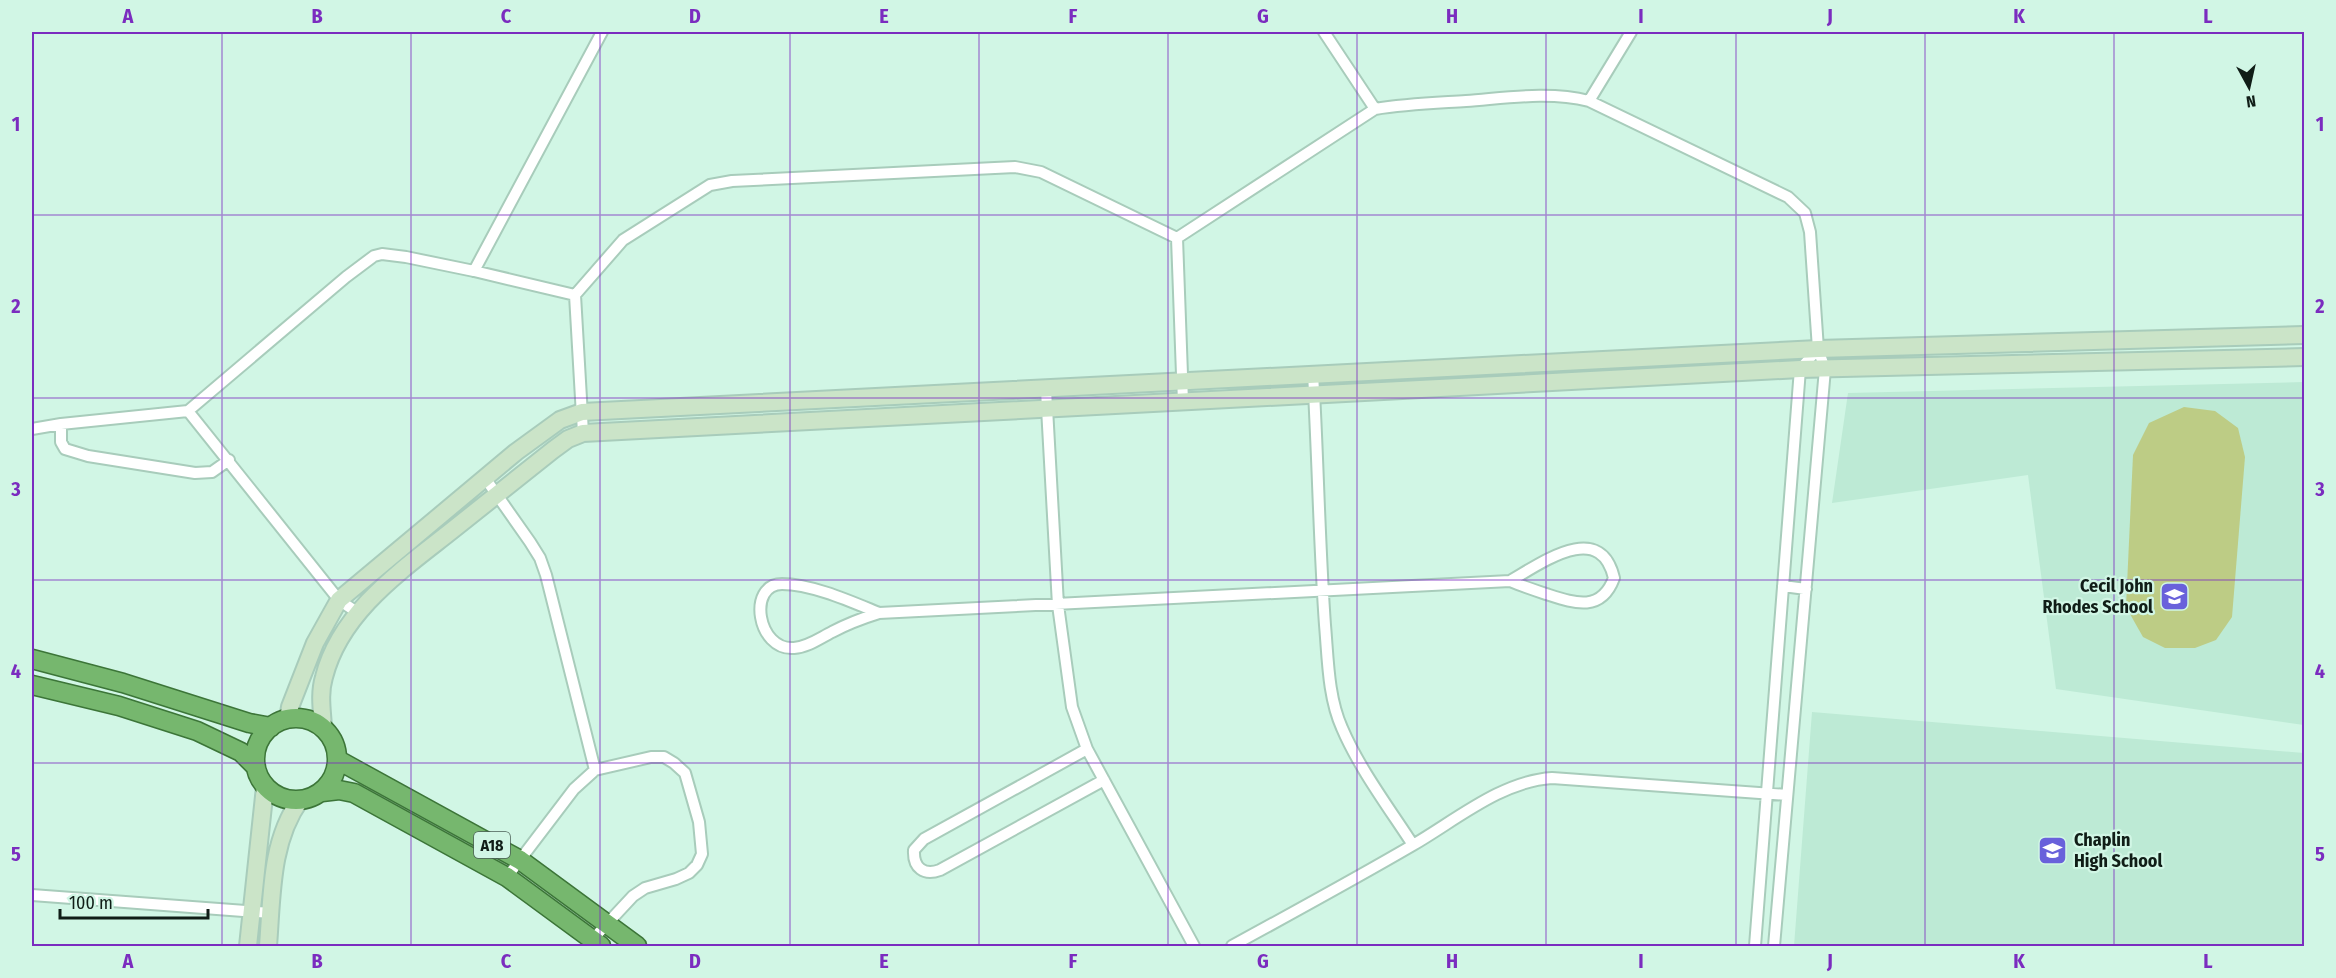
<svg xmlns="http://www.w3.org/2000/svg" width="2336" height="978" font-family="'Fira Sans Condensed',sans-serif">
  <rect width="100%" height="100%" fill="#d1f6e5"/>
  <path fill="#bdead5" d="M2304 382V725L2056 689 2028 475 1832 503 1848 393Z
    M1812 712 2304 753V946H1794Z"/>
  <path fill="#bdcc85" d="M2184 407 2215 411 2238 428 2245 457 2232 617 2216 640 2195 648H2165L2143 637 2126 607 2133 455 2149 423Z"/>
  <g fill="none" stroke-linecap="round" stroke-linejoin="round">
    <defs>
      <path id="minor" d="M1324 32 1375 109
        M1589 101 1631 32
        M474 271 602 32
        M1313 374C1318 458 1319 541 1325 625 1328 659 1328 697 1342 728 1359 768 1389 808 1413 845
        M1046 390 1058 605 1072 707 1087 749 1194 946
        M1183 402 1177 238 1375 109C1405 104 1435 103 1466 101 1507 98 1549 91 1589 101L1788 197 1805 213 1810 232 1818 349 1825 369 1774 946
        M188 411 339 600 358 613
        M61 424V442L65 449 88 456 195 473 212 472 229 460
        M32 429 61 424 188 411 346 277 374 256 382 254 406 257 474 271 575 295
        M583 433 575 295 623 240 710 185 732 181 1015 167 1041 172 1177 238
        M485 478 530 542 540 558 546 575 595 770
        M1783 586 1806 589
        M879 613C852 602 812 584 782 584 747 584 757 651 794 648 808 647 820 638 832 632 847 624 863 618 879 613L1510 581C1522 586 1534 590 1546 594 1574 603 1601 613 1614 578 1600 519 1540 564 1510 581
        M1087 749 924 839 914 850C913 868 924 876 940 870L1104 780
        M507 877 574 789 595 770 651 757H664L674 763 685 773 699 822 702 854 697 865 689 873 676 879 645 888 633 896 592 940
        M32 895 271 913
        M1232 946C1292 913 1353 880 1413 845 1456 820 1502 781 1552 778L1787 795
        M1755 946 1800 369 1818 349"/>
      <path id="secondary" d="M288 719 290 707 315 643 339 600 516 452 560 420 582 412 1818 349 2304 335
        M323 727C322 710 319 694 324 677 341 610 405 568 455 528 488 502 520 476 553 450L568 439 583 433 1800 369 2304 357
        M248 946 265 787
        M268 946C272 897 270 842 300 800"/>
      <path id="trunk" d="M32 659 123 683 249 723 271 727
        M32 685 119 706 197 731 241 752 256 767
        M255 759a41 41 0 1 1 82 0a41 41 0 1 1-82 0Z
        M338 760 520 860 637 946
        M322 792 339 790 354 793 507 877 601 946"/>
    </defs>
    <use href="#minor" stroke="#a8ccbb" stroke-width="14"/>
    <use href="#secondary" stroke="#a8ccbb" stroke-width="20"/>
    <use href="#trunk" stroke="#3c7538" stroke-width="21"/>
    <use href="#minor" stroke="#fff" stroke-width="10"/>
    <use href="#secondary" stroke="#cbe4c8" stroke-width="16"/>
    <use href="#trunk" stroke="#76b76e" stroke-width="18"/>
  </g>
  <path fill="none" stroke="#7b2cbf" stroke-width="1.5" stroke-opacity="0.55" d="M222 32V946M411 32V946M600 32V946M790 32V946M979 32V946M1168 32V946M1357 32V946M1546 32V946M1736 32V946M1925 32V946M2114 32V946M32 215H2304M32 398H2304M32 580H2304M32 763H2304"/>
  <defs>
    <symbol id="school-square" viewBox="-11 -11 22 22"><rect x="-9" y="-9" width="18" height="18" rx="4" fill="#6961db" stroke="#d1f6e5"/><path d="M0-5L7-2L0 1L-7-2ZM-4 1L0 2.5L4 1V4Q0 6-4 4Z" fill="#fff"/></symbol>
  </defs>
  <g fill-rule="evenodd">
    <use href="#school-square" x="2158" y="580" width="33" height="33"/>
    <use href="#school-square" x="2036" y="834" width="33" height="33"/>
  </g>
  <g text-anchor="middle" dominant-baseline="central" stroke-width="4.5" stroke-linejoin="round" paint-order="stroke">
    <rect fill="#d1f6e5" stroke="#4a5e55" stroke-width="1.5" x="474" y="832" width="36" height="26" rx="4.5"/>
    <g font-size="16" font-weight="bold" fill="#101d17">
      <text x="492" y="845">A18</text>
    </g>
    <g font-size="18" font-weight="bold" fill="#101d17" stroke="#d1f6e5" text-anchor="end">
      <text x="2153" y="586">Cecil John<tspan x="2153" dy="21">Rhodes School</tspan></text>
      <text x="2074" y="840" text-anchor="start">Chaplin<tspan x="2074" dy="21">High School</tspan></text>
    </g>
  </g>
  <rect width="2336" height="978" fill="none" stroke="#d1f6e5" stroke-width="66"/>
  <g transform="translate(2249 87) rotate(172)" stroke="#d1f6e5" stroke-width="4.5" paint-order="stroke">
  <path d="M0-4.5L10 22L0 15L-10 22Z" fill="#101d17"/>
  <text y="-9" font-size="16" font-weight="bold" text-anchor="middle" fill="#101d17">N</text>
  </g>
  <path d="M60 909v9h148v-9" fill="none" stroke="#101d17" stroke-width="3"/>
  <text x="69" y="909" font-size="18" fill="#101d17" stroke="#d1f6e5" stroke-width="4.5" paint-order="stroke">100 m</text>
  <rect x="33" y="33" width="2270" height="912" fill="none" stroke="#7b2cbf" stroke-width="2"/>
  <g font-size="20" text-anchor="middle" font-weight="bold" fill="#7b2cbf">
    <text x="128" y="23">A</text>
    <text x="317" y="23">B</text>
    <text x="506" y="23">C</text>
    <text x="695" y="23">D</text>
    <text x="884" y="23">E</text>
    <text x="1073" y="23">F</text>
    <text x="1263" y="23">G</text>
    <text x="1452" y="23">H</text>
    <text x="1641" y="23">I</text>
    <text x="1830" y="23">J</text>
    <text x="2019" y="23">K</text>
    <text x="2208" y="23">L</text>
    <text x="16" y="131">1</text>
    <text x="2320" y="131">1</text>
    <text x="16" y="313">2</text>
    <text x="2320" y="313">2</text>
    <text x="16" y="496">3</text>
    <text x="2320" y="496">3</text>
    <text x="16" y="678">4</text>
    <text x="2320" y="678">4</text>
    <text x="16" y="861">5</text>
    <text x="2320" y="861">5</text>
    <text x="128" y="968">A</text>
    <text x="317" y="968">B</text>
    <text x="506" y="968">C</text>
    <text x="695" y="968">D</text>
    <text x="884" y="968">E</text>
    <text x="1073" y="968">F</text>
    <text x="1263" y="968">G</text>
    <text x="1452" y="968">H</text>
    <text x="1641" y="968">I</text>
    <text x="1830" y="968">J</text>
    <text x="2019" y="968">K</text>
    <text x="2208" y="968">L</text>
  </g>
</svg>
